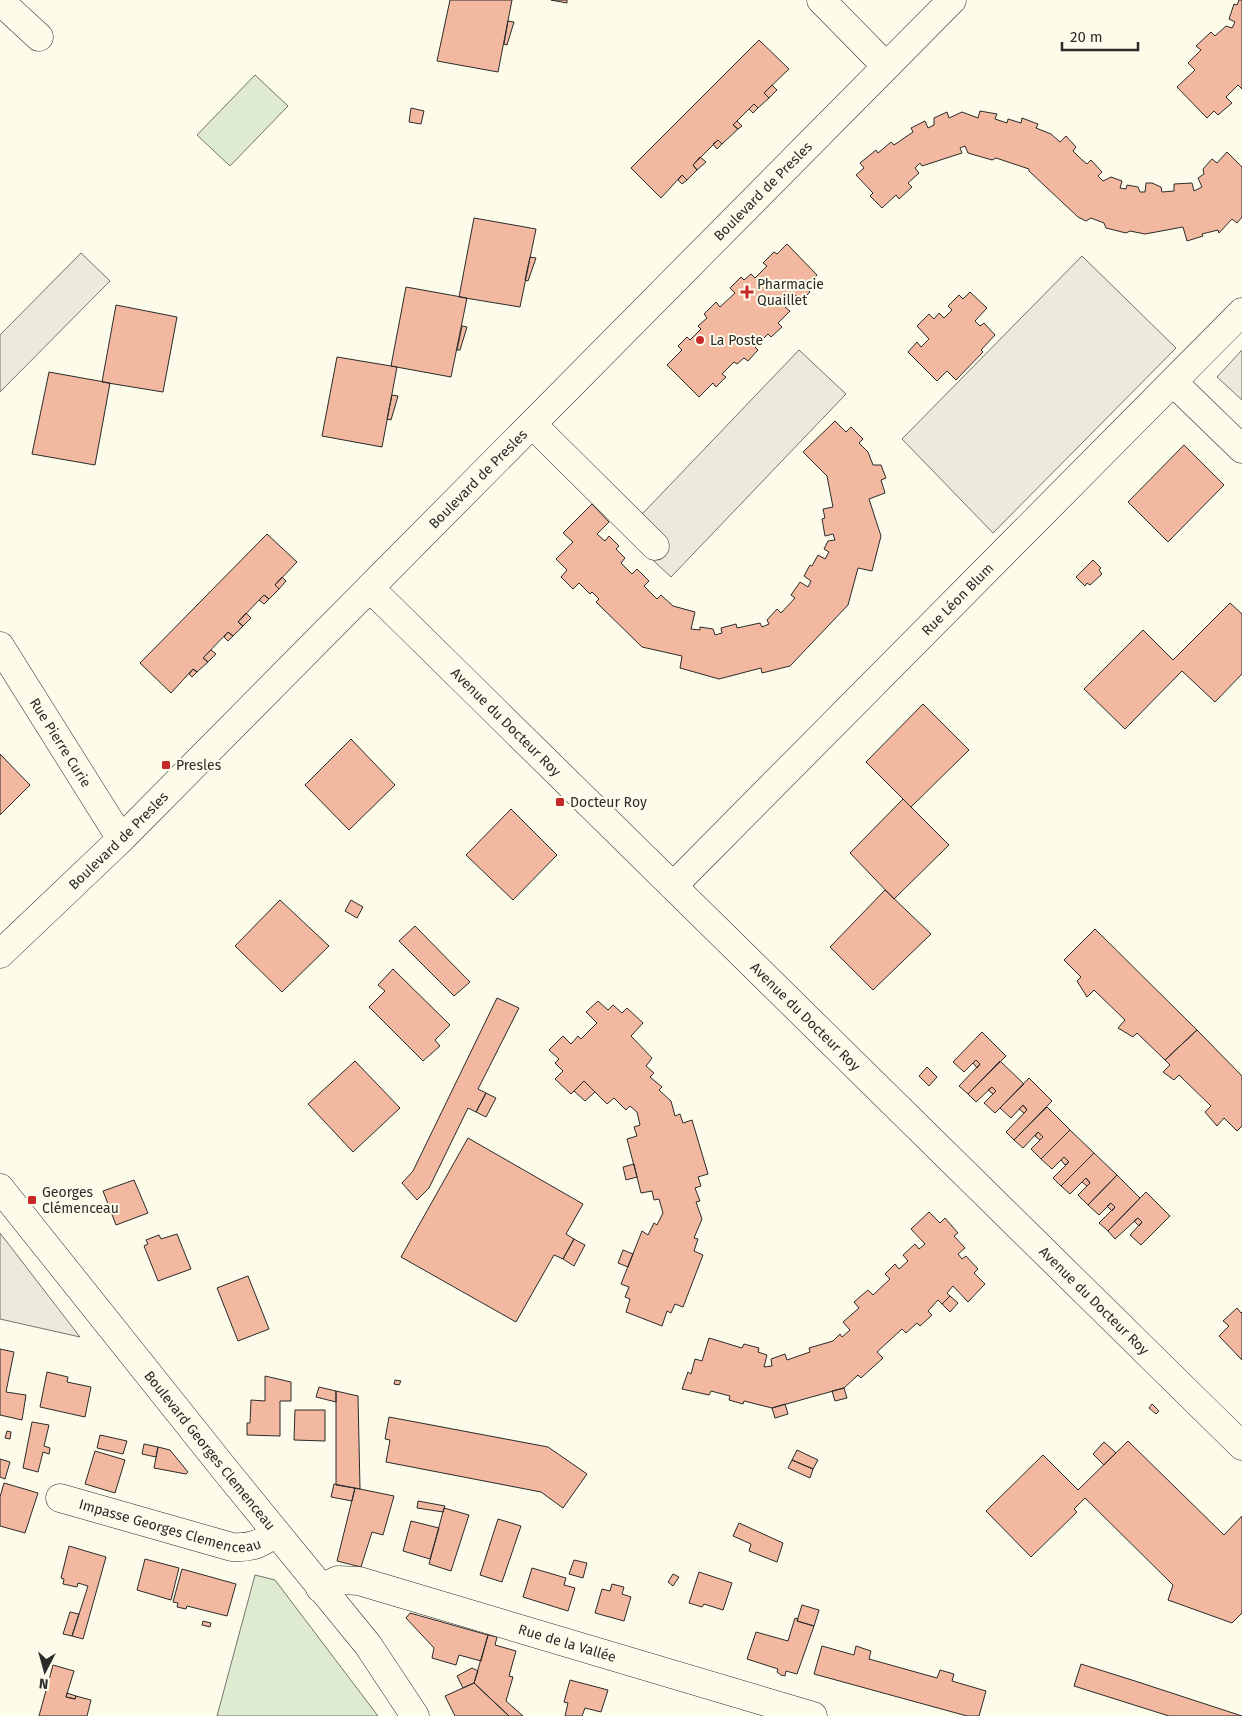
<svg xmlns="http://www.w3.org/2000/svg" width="1242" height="1716" font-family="'Fira Sans',sans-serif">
  <rect width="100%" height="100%" fill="#fdfbea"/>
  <path fill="#deebd1" stroke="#74746e" d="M255 75 288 106 230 166 197 135Z
    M255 1575 275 1580 378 1716H217Z"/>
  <path fill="#eceadb" stroke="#74746e" d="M81 253 110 281 0 392V335Z
    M1082 256 1176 348 993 533 902 439Z
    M799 350 846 394 671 577 624 533Z
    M1242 350V400L1217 377Z
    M0 1233 80 1337 0 1319Z"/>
  <path fill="#f2b8a0" stroke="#2b2b2b" d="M450 0H512L498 72 437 61Z
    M551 0H567V3Z
    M1239 0H1242V89L1238 85 1226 97 1232 103 1218 115 1214 111 1207 118 1177 87 1195 70 1188 63 1201 50 1196 46 1211 32 1215 36 1226 26 1232 28 1235 22 1229 19 1234 4 1237 5Z
    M508 21 514 22 507 45 504 44Z
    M759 40 789 69 764 93 769 98 758 108 754 104 733 125 738 129 722 144 718 140 693 165 697 170 687 180 682 175 661 198 631 168Z
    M772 85 777 90 769 98 764 93Z
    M754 104 758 108 753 113 749 109Z
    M411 108 424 111 421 124 409 122Z
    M980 111 997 114 995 119 1007 123 1008 119 1021 123 1022 118 1038 124 1036 128 1051 134 1060 142 1066 136 1076 147 1073 151 1081 159 1087 164 1091 160 1102 172 1098 176 1103 181 1111 177 1122 181 1120 188 1126 189 1127 185 1138 187 1140 192H1145L1146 183H1152L1161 187 1162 192 1174 191V184L1192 183 1194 191 1202 187 1198 178 1204 174 1203 169 1212 159 1217 163 1227 152 1242 167V217L1237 223 1232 219 1219 233 1218 230 1202 234 1203 236 1187 241 1183 227 1145 234 1130 231 1126 233 1106 228 1104 223 1091 218 1086 221 1078 217 1029 171V169L996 158 992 160 968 153 965 146 960 148 962 153 922 166 920 163 915 168 919 173 908 183 912 187 899 199 896 195 882 208 870 196 873 193 856 175 864 168 860 163 876 150 878 153 891 142 894 145 913 132 911 128 925 121 928 128 934 125V118L947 112 949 118 962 112 978 118Z
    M737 121 742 126 738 129 733 125Z
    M718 140 722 144 717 149 713 144Z
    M700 157 706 162 697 170 693 165Z
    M682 175 687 180 682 184 678 180Z
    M474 218 536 229 520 307 459 297Z
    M787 244 817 275 806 287 810 292 801 301 796 295 785 307 790 311 778 323 782 327 771 337 768 334 755 347 758 350 748 361 744 358 737 364 734 362 722 374 726 377 716 387 713 383 699 397 667 365 682 350 678 346 687 337 690 340 701 329 698 326 707 318 704 314 716 302 720 307 735 293 730 288 741 277 744 280 751 274 755 278 767 266 763 263 774 252 777 254Z
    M530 257 536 258 528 281 525 280Z
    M406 287 467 298 451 377 391 366Z
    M970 292 987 308 975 321 980 326 984 323 995 335 981 350 983 352 956 380 947 371 937 381 908 352 917 342 921 347 929 339 917 326 929 314 934 319 939 313 944 318 952 310 948 306 959 295 963 299Z
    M116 305 177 317 163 392 102 382Z
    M462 326 467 327 460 350H457Z
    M337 357 397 367 382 447 322 436Z
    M49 372 110 383 95 465 32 454Z
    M392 395 398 396 391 420 387 419Z
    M835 421 846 432 851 427 863 439 859 443 868 452 873 465H881L886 478 881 480 885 493 869 499 881 536 872 571 858 568 848 605 790 666 762 673 761 668 719 679 680 668 682 656 642 647 596 602 599 599 592 592 590 594 579 583 573 589 561 577 567 570 556 559 573 542 563 533 592 504 609 522 597 534 605 541 609 536 619 546 616 549 625 558 621 563 632 574 637 569 649 581 644 586 657 599 661 595 673 606 695 612 691 629 700 630V627L713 629 715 635 722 633 721 628 736 624 737 628 760 623 762 627 769 624 767 620 777 609 781 613 795 598 791 595 800 582 808 587 811 581 804 576 810 565 812 566 818 555 825 559 829 552 824 549 828 541 835 540 833 534 825 536 822 519 825 518 823 509 833 507 827 476 803 452Z
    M1184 445 1224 485 1168 542 1128 502Z
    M267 534 297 562 275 585 279 589 269 599 264 595 238 622 243 626 233 636 228 632 203 658 208 662 197 672 193 669 171 693 140 663Z
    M1093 560 1101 568 1099 570 1102 574 1090 585 1087 583 1085 586 1076 577Z
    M282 577 286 581 279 589 275 585Z
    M264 595 269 599 264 604 259 600Z
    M1230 603 1242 614V674L1215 702 1182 671 1125 729 1084 689 1143 630 1173 660Z
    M246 613 251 618 243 626 238 622Z
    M228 632 233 636 228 641 224 637Z
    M211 650 216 654 208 662 203 658Z
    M193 669 197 672 192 677 189 674Z
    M923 704 969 750 911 807 866 762Z
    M351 739 395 785 349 830 305 785Z
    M0 754 30 785 0 815Z
    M903 799 949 845 894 899 850 853Z
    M511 809 557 855 513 900 466 855Z
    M885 890 931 934 873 990 830 947Z
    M280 900 329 946 282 992 235 946Z
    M351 900 363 907 357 918 345 911Z
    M415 926 470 982 454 996 399 941Z
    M1095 929 1197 1030 1165 1060 1137 1033 1133 1037 1118 1028 1125 1020 1094 990 1087 997 1077 981 1081 977 1064 960Z
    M393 969 450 1025 435 1040 440 1046 423 1061 369 1007 385 991 378 985Z
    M497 998 519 1008 478 1089 486 1093 476 1112 468 1108 429 1188 417 1200 402 1183 413 1171Z
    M598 1001 608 1010 613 1005 622 1013 627 1008 643 1023 631 1036 652 1058 646 1066 654 1073 650 1077 662 1087 659 1090 671 1101 675 1116 680 1114 683 1123 692 1120 708 1174 698 1177 701 1186 695 1188 700 1201 696 1202 702 1219 694 1238 698 1239 694 1251 703 1255 683 1307 675 1304 671 1313 667 1311 662 1326 626 1312 630 1299 625 1297 629 1287 621 1284 642 1231 648 1235 654 1223 657 1225 663 1213 659 1199 654 1200 652 1191 641 1193 637 1177 627 1139 637 1136 634 1127 640 1125 637 1112 630 1106 626 1110 614 1098 607 1104 584 1081 571 1094 555 1079 563 1071 555 1063 559 1059 549 1050 563 1036 571 1044 578 1036 581 1039 597 1023 586 1012Z
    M1197 1030 1242 1076V1126L1237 1131 1224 1118 1217 1126 1205 1112 1211 1106 1179 1075 1174 1080 1163 1072 1170 1065 1165 1060Z
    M982 1032 1006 1056 968 1094 959 1086 980 1064 976 1060 964 1072 953 1062Z
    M976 1060 980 1064 977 1068 973 1063Z
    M355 1061 400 1108 353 1152 308 1104Z
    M1000 1061 1024 1084 995 1113 984 1103 996 1091 992 1087 976 1102 968 1094Z
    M927 1067 937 1077 929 1086 919 1076Z
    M1029 1078 1052 1101 1014 1140 1006 1132 1027 1110 1023 1105 1011 1118 1000 1108Z
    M584 1081 595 1092 585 1101 574 1091Z
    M992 1087 996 1091 993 1094 988 1090Z
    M486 1093 496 1098 486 1117 476 1112Z
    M1023 1105 1027 1110 1024 1113 1019 1109Z
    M1047 1107 1070 1130 1041 1159 1031 1149 1043 1137 1038 1132 1023 1148 1014 1140Z
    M1070 1130 1094 1153 1061 1186 1053 1178 1069 1162 1064 1157 1052 1169 1041 1159Z
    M1038 1132 1043 1137 1040 1140 1035 1136Z
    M468 1138 583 1204 566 1234 574 1239 563 1259 554 1255 516 1322 401 1257Z
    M1094 1153 1117 1175 1088 1205 1078 1195 1090 1183 1086 1178 1070 1194 1061 1186Z
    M1064 1157 1069 1162 1065 1165 1061 1160Z
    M634 1164 637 1177 626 1180 623 1167Z
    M1117 1175 1140 1198 1108 1231 1099 1223 1115 1207 1111 1203 1099 1215 1088 1205Z
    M1086 1178 1090 1183 1087 1186 1082 1182Z
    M134 1180 148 1213 116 1225 103 1191Z
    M1146 1192 1170 1216 1141 1245 1130 1235 1142 1222 1138 1218 1115 1239 1108 1231Z
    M1111 1203 1115 1207 1112 1211 1107 1206Z
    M929 1212 940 1223 945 1218 958 1233 954 1236 965 1248 958 1254 962 1259 966 1256 978 1269 974 1273 985 1284 968 1302 953 1286 947 1293 950 1296 942 1304 938 1300 928 1311 932 1315 920 1326 917 1323 906 1333 902 1329 877 1352 883 1358 861 1378 858 1375 844 1388 772 1408 744 1401 743 1404 729 1400 730 1396 711 1391 709 1395 682 1389 688 1372 691 1374 695 1359 702 1361 709 1338 742 1348 744 1344 759 1348 758 1352 767 1355 764 1367 772 1366 771 1359 785 1354 787 1360 810 1352 809 1348 833 1341 840 1334 842 1337 850 1330 843 1322 859 1308 854 1302 868 1290 873 1295 890 1279 885 1274 895 1264 899 1269 908 1261 903 1255 915 1244 919 1249 925 1244 911 1229Z
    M1138 1218 1142 1222 1139 1226 1134 1221Z
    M177 1234 191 1269 158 1281 144 1246 148 1244 146 1240 159 1235 161 1239Z
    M574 1239 585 1245 574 1266 563 1259Z
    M623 1250 633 1254 628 1267 618 1263Z
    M248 1276 269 1329 238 1341 217 1288Z
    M950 1296 958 1303 950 1312 942 1304Z
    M1237 1308 1241 1313 1242 1312V1360L1219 1336 1229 1326 1223 1321Z
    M0 1349 14 1352 6 1392 26 1395 22 1420 0 1415Z
    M47 1372 68 1377 67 1382 91 1387 85 1417 40 1407Z
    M265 1376 291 1382V1401H280V1436L247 1435V1423H250L251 1400 265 1401Z
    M395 1380 401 1381 399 1385 394 1384Z
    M319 1387 336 1391V1402L316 1397Z
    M844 1388 847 1398 835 1401 832 1391Z
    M336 1391 358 1396 360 1489 336 1485Z
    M785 1404 788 1414 775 1418 772 1408Z
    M1152 1404 1159 1411 1156 1414 1149 1408Z
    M295 1410H325V1441L294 1440Z
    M389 1417 548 1447 587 1474 563 1508 541 1492 386 1462 390 1440 385 1439Z
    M32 1422 49 1425 44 1446 50 1448 49 1454 43 1452 38 1472 23 1468Z
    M7 1431 11 1432 10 1439 5 1438Z
    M100 1435 127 1441 123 1454 97 1448Z
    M1128 1441 1224 1535 1242 1516V1613L1232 1623 1168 1600 1173 1585 1085 1498 1074 1509 1077 1512 1031 1557 986 1511 1043 1455 1078 1490Z
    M1104 1442 1116 1453 1104 1465 1093 1454Z
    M144 1444 158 1447 156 1457 142 1454Z
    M158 1447 170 1450 188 1472 186 1474 154 1468Z
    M797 1450 818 1460 813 1469 792 1460Z
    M95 1451 125 1460 115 1493 85 1484Z
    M0 1459 10 1462 5 1479 0 1477Z
    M792 1460 813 1469 810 1478 788 1468Z
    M4 1483 38 1493 25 1533 0 1526V1497Z
    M334 1484 355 1488 352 1501 331 1497Z
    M355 1488 394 1496 383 1535 372 1532 361 1567 337 1561Z
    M418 1501 445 1506 443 1512 417 1508Z
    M444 1508 469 1515 451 1571 429 1564Z
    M498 1519 521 1526 502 1582 480 1575Z
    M411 1521 439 1528 430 1559 403 1551Z
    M739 1523 783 1543 777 1562 749 1551 751 1544 733 1536Z
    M69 1546 106 1557 83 1639 72 1636 88 1586 78 1583 77 1587 63 1584 64 1579 61 1578Z
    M145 1559 179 1568 171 1600 137 1590Z
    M574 1560 587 1563 583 1578 569 1574Z
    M532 1568 566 1578 564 1585 575 1588 568 1611 523 1597Z
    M182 1569 236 1584 227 1616 187 1606 186 1609 177 1607 178 1603 173 1602Z
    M699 1572 732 1583 723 1610 704 1604 702 1607 689 1603Z
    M673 1574 679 1577 673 1586 668 1582Z
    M612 1584 624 1587 622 1594 631 1597 624 1621 595 1613 602 1589 610 1591Z
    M802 1605 819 1610 814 1626 797 1621Z
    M70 1612 79 1614 72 1636 63 1634Z
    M410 1613 488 1635 481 1661 459 1655 456 1665 432 1658 434 1648 406 1618Z
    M795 1618 798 1619 797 1621 814 1626 797 1674 786 1671 785 1676 781 1675 777 1672 778 1669 747 1659 756 1632 788 1641Z
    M203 1621 211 1623 210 1627 202 1625Z
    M488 1635 497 1637 495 1645 516 1651 509 1676 513 1677 506 1701 523 1716H509L474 1683Z
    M822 1646 854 1655 856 1646 871 1651 869 1659 937 1678 940 1670 954 1674 952 1681 986 1691 979 1716H967L814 1674Z
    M1081 1664 1135 1681 1242 1716H1169L1074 1686Z
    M53 1665 74 1671 66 1697 75 1699 76 1696 91 1700 87 1716H39Z
    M472 1668 478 1671 474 1683 463 1688 457 1676Z
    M570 1680 608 1690 601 1712 585 1708 582 1716H565L568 1703 564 1702Z
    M474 1683 509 1716H455L445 1696Z
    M67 1693 76 1696 75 1699 66 1697Z"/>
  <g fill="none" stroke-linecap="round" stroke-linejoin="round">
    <defs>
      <g id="minor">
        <path d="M821 0 886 66"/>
        <path d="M0 1 39 37"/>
        <path d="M1174 383 1242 449"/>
        <path d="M532 424 655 546"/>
        <path id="s1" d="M370 588 1242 1446"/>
        <path id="s2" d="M0 646 121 839"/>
        <path id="s3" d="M673 886 1242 312"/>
        <path id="s4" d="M0 954 121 839 952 0"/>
        <path id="s5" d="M60 1498 232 1547C252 1548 260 1544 276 1533"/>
        <path id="s6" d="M320 1588 338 1580 359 1581 813 1716"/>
      </g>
      <g id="major">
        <path id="s7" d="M0 1188 226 1471 368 1645 415 1716"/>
      </g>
    </defs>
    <use href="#minor" stroke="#2b2b2b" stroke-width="29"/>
    <use href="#major" stroke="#2b2b2b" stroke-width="29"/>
    <use href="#minor" stroke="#fdfbea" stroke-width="28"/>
    <use href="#major" stroke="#fdfbea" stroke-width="28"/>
  </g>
  <g fill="#c62828" stroke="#fdfbea" stroke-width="2">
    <path d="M744.5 284.5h5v5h5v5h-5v5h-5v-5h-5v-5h5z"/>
    <circle cx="700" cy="340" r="5"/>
    <rect x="161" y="760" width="10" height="10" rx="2.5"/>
    <rect x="555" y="797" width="10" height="10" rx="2.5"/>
    <rect x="27" y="1195" width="10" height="10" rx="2.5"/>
  </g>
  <g text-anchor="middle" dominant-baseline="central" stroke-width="4" stroke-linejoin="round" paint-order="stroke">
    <g font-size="14" fill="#2b2b2b" stroke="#fdfbea">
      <text stroke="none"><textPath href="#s4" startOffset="1079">Boulevard de Presles</textPath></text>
      <text stroke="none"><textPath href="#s4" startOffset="674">Boulevard de Presles</textPath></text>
      <text stroke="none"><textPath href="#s3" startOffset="404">Rue Léon Blum</textPath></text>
      <text stroke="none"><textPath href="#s1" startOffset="191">Avenue du Docteur Roy</textPath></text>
      <text stroke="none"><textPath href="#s2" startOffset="114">Rue Pierre Curie</textPath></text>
      <text stroke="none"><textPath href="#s4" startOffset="164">Boulevard de Presles</textPath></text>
      <text stroke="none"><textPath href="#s1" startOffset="611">Avenue du Docteur Roy</textPath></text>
      <text stroke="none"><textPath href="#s1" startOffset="1016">Avenue du Docteur Roy</textPath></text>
      <text stroke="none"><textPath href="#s7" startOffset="336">Boulevard Georges Clemenceau</textPath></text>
      <text stroke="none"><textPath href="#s5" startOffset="114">Impasse Georges Clemenceau</textPath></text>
      <text stroke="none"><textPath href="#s6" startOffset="258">Rue de la Vallée</textPath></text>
    </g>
    <g font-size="14" fill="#2b2b2b" stroke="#fdfbea" text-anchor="start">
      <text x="757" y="284">Pharmacie<tspan x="757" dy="16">Quaillet</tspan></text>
      <text x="710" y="340">La Poste</text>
      <text x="176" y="765">Presles</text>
      <text x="570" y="802">Docteur Roy</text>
      <text x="42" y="1192">Georges<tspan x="42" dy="16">Clémenceau</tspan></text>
    </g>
  </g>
  <g transform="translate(45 1671) rotate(186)" stroke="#fdfbea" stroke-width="4" paint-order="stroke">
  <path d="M0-4L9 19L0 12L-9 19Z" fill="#2b2b2b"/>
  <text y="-8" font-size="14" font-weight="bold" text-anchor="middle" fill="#2b2b2b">N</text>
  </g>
  <path d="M1062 42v8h76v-8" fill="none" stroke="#2b2b2b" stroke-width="2.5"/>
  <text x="1070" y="42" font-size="15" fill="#2b2b2b" stroke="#fdfbea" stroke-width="4" paint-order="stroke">20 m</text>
</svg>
